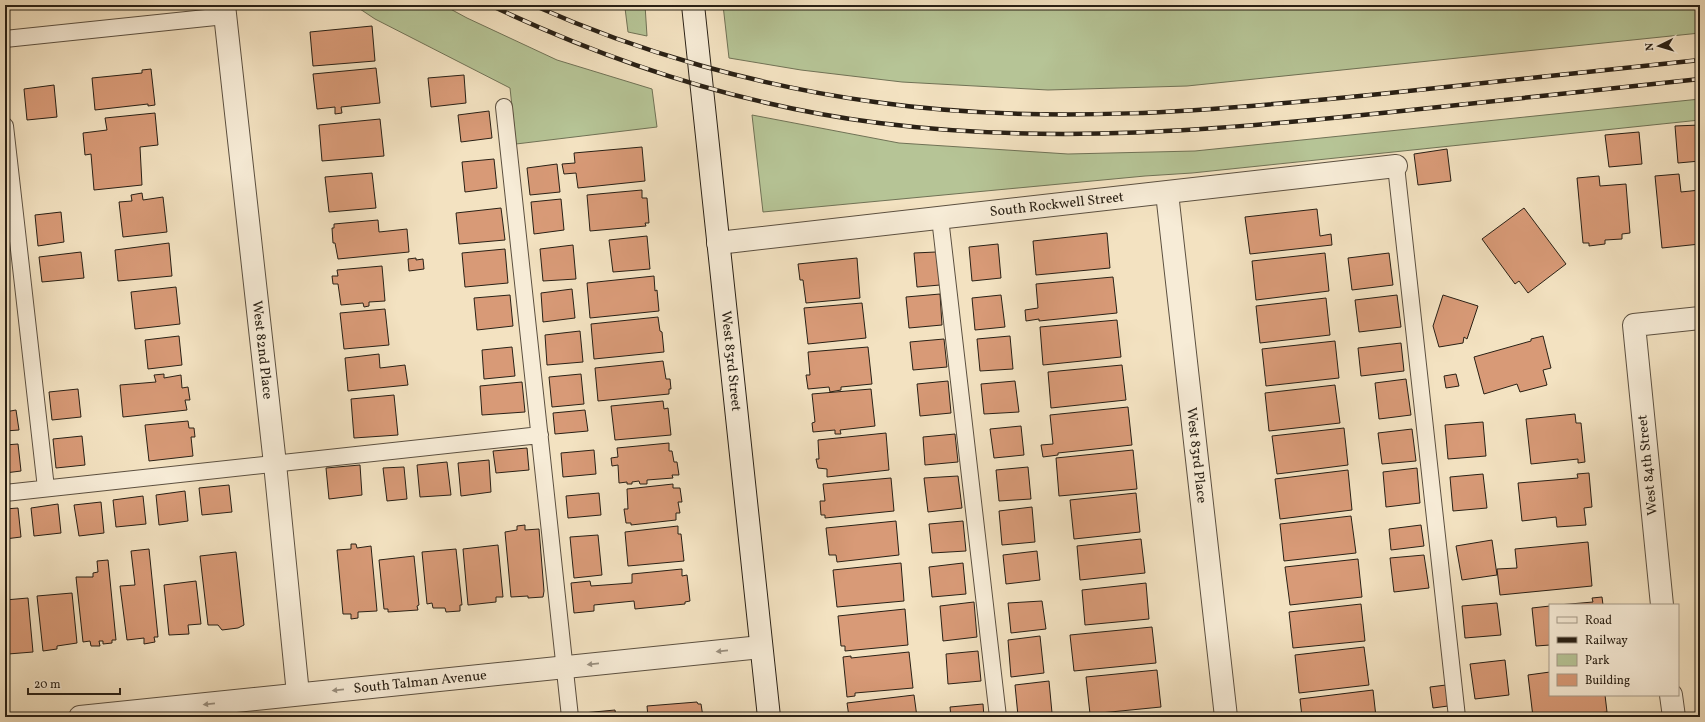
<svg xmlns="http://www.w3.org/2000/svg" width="1705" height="722" font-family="Vollkorn,serif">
  <rect width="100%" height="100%" fill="#f3e2c1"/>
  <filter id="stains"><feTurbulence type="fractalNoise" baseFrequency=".005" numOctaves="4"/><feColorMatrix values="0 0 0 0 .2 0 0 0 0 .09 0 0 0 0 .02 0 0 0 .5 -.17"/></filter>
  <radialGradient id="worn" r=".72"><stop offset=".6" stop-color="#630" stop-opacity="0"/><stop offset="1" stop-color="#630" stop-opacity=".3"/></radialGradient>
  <path fill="#b6c496" stroke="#707256" d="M354 5H443L467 18 557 60 652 89 657 127 516 144 510 88 375 19Z
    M615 5H645L647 36 628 32 625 8Z
    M723 5H1700V33L1187 86 1048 90 902 82 801 70 729 58Z
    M1700 99V120L1192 173 1145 176 763 212 752 115 899 143 1068 154 1195 151Z"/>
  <path fill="#d89a77" stroke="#292015" d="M372 26 375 61 313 66 310 32Z
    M376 68 380 103 341 107 342 113 335 114V107L317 109 313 74Z
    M151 69 155 105 148 106V104L95 110 92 78 142 73V70Z
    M464 75 466 103 431 107 428 78Z
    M54 85 57 117 27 120 24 89Z
    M489 111 492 138 461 142 458 115Z
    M155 113 158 145 140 147 142 185 94 190 91 154 85 155 83 133 107 130 105 118Z
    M380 119 384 156 322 161 319 125Z
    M1700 125V161L1678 163 1675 126Z
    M1639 132 1642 164 1609 167 1605 135Z
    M642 147 645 181 578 188 576 173 564 174 562 164 575 163 574 153Z
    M1447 149 1451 181 1418 185 1414 154Z
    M494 159 497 188 465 192 462 162Z
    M557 164 560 192 530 195 527 168Z
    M372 173 376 208 329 212 325 177Z
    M1679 174 1681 192 1700 190V244L1662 248 1655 176Z
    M1599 176 1600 186 1626 184 1630 233 1622 234V239L1605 240V244L1589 246V243H1583L1577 178Z
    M642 190V198H647L649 223H645L646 226 590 231 587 195Z
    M142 193 143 200 163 197 167 232 123 237 119 202 132 201 131 195Z
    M561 199 564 230 534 234 531 202Z
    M501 208 505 240 459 244 456 213Z
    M1524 208 1566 264 1528 293 1519 281 1515 284 1482 239Z
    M1317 209 1320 236 1331 234 1332 245 1250 254 1245 217Z
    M61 212 64 242 38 246 35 215Z
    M378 220 379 232 407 229 409 252 338 259 335 243H333L332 228H334V224Z
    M1107 233 1110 268 1036 275 1033 241Z
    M647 236 650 269 613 272 609 240Z
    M169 243 172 276 118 281 115 250Z
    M998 244 1001 278 972 281 969 247Z
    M573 245 576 279 543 281 540 249Z
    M505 249 508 283 465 287 462 253Z
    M81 252 84 278 42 282 39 257Z
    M936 252 940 285 917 287 914 253Z
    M1325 253 1329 291 1256 300 1252 261Z
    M1389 253 1393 285 1352 290 1348 258Z
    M416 258V260L423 259 424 269 409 271 408 259Z
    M857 258 860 298 806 303 803 280H800L798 264Z
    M382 266 385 301 369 302V306L364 307 363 303 341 305 338 284H333L332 276H338L337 270Z
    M5 267 8 295H5Z
    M654 276 655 291 657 290 659 311 590 318 587 283Z
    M1113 277 1117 313 1039 321V319L1026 321 1025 310 1038 308 1036 284Z
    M176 287 180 324 135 329 131 292Z
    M572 289 575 318 543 322 541 293Z
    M940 294 942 325 909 328 906 297Z
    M510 295 513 326 477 330 474 298Z
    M1001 295 1005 327 975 330 972 298Z
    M1397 295 1401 327 1359 332 1355 300Z
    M1443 295 1478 306 1467 339 1464 337 1463 343 1439 347 1433 326Z
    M1326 298 1330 335 1260 343 1256 306Z
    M862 303 866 338 808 344 804 308Z
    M385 309 389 345 344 349 340 313Z
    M658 317 660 331 662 332 664 352 594 359 591 324Z
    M1117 320 1121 357 1043 365 1040 327Z
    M580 331 583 362 547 365 545 335Z
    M179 336 182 365 148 369 145 340Z
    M1010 336 1013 369 980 371 977 339Z
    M1543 336 1551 368 1543 370 1547 385 1520 392 1517 384 1484 394 1474 357 1531 341V339Z
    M944 339 947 367 913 370 910 342Z
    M1335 341 1339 378 1266 386 1262 349Z
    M1401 343 1404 371 1361 376 1358 348Z
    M512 347 515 376 484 379 482 350Z
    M868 347 872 384 841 387V390L830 392 829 387 808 389 806 375H810L808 352Z
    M379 354 380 368 405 365 408 385 348 391 345 358Z
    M663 361 666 379H670L671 389H669V394L598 401 595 368Z
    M1122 365 1126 400 1051 408 1048 372Z
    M1697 372H1700V400Z
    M164 374V378L181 375 182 388 188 387 190 400H185L187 410 123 417 120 385 156 382 154 375Z
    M581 374 584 404 552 407 549 377Z
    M1456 374 1459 386 1446 388 1444 376Z
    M1406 379 1411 415 1379 419 1375 383Z
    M948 381 951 413 920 416 917 384Z
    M1015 381 1019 412 984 414 981 384Z
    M522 382 525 412 482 415 480 386Z
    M1335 385 1340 423 1269 431 1265 393Z
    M78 389 81 417 52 420 49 392Z
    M871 389 875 426 840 430 841 434H835V430L813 432 812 423 815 422 812 394Z
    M394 395 398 435 354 438 351 399Z
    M663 401 664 409 668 408 671 435 615 440 611 406Z
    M1128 407 1132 445 1058 453V455L1043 457 1041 445 1053 444 1050 415Z
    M16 410 19 430 5 431V412Z
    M585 410 588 431 555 434 553 413Z
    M1575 414 1576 423H1581L1585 462 1578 463V459L1531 464 1526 419Z
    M188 421 189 428H194L195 437H191L193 456 149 461 145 425Z
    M1483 422 1486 456 1448 459 1445 425Z
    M1021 426 1024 455 994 458 990 429Z
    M1344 428 1348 465 1277 474 1272 436Z
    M1412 429 1416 461 1382 464 1378 433Z
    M886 433 889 470 827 477V469L818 468 816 459H819L818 440Z
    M955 434 958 462 925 465 923 437Z
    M82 436 85 465 56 468 53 439Z
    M669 443V451H672L674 462H677L679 475H672L673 478 647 480V484H640L639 481 632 482V484H627V482L619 483 618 465 612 466 611 458 618 457 617 448Z
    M18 444 21 471 5 473V445Z
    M527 448 529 470 496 473 493 451Z
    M594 450 596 474 563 477 561 453Z
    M1133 450 1137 489 1059 496 1056 458Z
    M489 460 491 492 461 496 458 463Z
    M447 462 451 495 420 497 417 465Z
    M360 465 362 495 329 499 326 468Z
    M404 467 407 499 387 501 383 468Z
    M1028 467 1031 499 999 501 996 470Z
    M1417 468 1420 503 1386 507 1383 472Z
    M1348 470 1352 510 1280 519 1275 479Z
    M1589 473 1592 507 1584 508 1586 525 1557 527 1556 517 1522 521 1518 483 1578 478 1577 474Z
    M1483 474 1487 508 1453 511 1450 477Z
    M958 476 962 508 928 512 924 478Z
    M891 478 894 511 825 518V515H821L820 501H825L823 484Z
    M673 484V488H680L682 502H678L680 513H676V520L631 525V523H626L624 509H628L627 489Z
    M229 485 232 512 202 515 199 488Z
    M185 491 188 521 159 525 156 495Z
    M599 493 601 515 568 518 566 496Z
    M1136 493 1140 532 1074 539 1070 500Z
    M143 496 146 524 116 527 113 500Z
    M101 502 104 533 79 536 74 505Z
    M58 504 61 533 34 536 31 508Z
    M1032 507 1035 542 1002 545 999 511Z
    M18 508 21 537 5 539V509Z
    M1351 516 1356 553 1284 561 1280 524Z
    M896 521 899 555 837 562 836 555H829L826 528Z
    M963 521 966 551 932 553 929 524Z
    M525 525V530L539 529 544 591 543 597 528 598V596L511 597 505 532 517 530V526Z
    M1421 525 1424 546 1391 550 1389 529Z
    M678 526V534H681L684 561 628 566 625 532Z
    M598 535 602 575 574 578 570 537Z
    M1141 539 1145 573 1080 580 1077 546Z
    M1492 540 1497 575 1462 580 1456 546Z
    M1588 542 1592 586 1500 595 1497 569 1517 568 1515 549Z
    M351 544H356L357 548 371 546 377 611 358 612V618L351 619V614H343L337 550 351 549Z
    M498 545 503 597H496V602L468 605 463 549Z
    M149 549 158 637H154L155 642 144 644V638L127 640 120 586 135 585 131 551Z
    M456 549 462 605H460V611L446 612 445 608H433L432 603 427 604 422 552Z
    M1037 551 1040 580 1006 584 1003 555Z
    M236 552 244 625 238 628 222 630 218 625H208L200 556Z
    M1424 555 1429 588 1394 592 1390 558Z
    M414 556 419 605 417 606 418 610 388 612V609H384L379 560Z
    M1358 559 1362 597 1290 605 1285 567Z
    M108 560 116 640H112V643L103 644V641H99L100 646H91L90 641 83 642 76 577H93V573L98 572 97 561Z
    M901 563 904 601 837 607 833 570Z
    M963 563 966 594 932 597 929 567Z
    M682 569V576L687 575 690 601 685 602V604L635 609 634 601 594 605V611L574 613 571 583 590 581 591 586 632 583V574Z
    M196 581 201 624 188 625 189 634 169 635 164 585Z
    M1146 583 1149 619 1085 625 1082 590Z
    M72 593 77 643 57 646V649L43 651 37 596Z
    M1602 597 1603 605H1558L1593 602 1592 598Z
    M28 598 33 652 8 654V649L5 650V600Z
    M1042 601 1046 629 1011 633 1008 603Z
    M974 602 977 637 943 641 940 606Z
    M1497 603 1501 635 1465 638 1462 606Z
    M1361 604 1365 641 1293 648 1289 612Z
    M1550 606V645L1536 646 1532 608Z
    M905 609 908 645 845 651V646H841L838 616Z
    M1152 627 1156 663 1074 671 1070 635Z
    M1040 636 1044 673 1011 677 1008 640Z
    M1364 647 1369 685 1299 693 1295 655Z
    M978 651 981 681 948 684 946 654Z
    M909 652 913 688 855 693V696L847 697 843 657 851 656V658Z
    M1505 660 1509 695 1475 699 1470 664Z
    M1157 670 1161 707 1090 714 1086 677Z
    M1550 672V695H1605L1607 712 1576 716V713L1533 717 1528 675Z
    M1049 681 1052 713 1018 716 1015 685Z
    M1446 685 1448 706 1433 708 1430 687Z
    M1373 690 1376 717H1302L1300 699Z
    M914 695 917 717H849L847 703Z
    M697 702 698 704H701L703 717H648L647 706Z
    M983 704 984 717H951L950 707Z
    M615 710 616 717H583V713Z
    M1161 714V717H1134Z"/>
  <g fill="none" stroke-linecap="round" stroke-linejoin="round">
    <defs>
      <path id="lane" d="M5 39 225 16
        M504 107 570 717
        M5 126 46 488
        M1396 166 1457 717
        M940 218 998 717
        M5 493 540 435"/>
      <g id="street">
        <path id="s1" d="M224 5 275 464 298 694"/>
        <path id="s2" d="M1167 193 1226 717"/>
        <path id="s3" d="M718 243 1396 166"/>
        <path d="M1662 605 1634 325 1700 318"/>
        <path d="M1671 695 1674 717"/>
        <path id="s4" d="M80 717 761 647"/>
      </g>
      <g id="secondary">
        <path id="s5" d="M693 5 769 717"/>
      </g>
    </defs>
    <use href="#lane" stroke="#5c5040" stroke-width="18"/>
    <use href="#street" stroke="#5c5040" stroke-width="24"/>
    <use href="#secondary" stroke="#292015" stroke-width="24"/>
    <use href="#lane" stroke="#f7ecd7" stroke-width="16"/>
    <use href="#street" stroke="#f7ecd7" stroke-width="22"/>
    <use href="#secondary" stroke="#f7ecd7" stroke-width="22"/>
    <defs>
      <path id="rail" d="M490 5C612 63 745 106 879 123 1052 145 1220 130 1392 112 1495 101 1597 90 1700 79
        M533 5C640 53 759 86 875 102 1043 126 1213 111 1380 94 1487 83 1593 71 1700 60"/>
    </defs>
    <use href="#rail" stroke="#292015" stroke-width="4.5"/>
    <use href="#rail" stroke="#f7ecd7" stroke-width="3" stroke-dasharray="9" stroke-linecap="butt"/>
  </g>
  <defs><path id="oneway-solid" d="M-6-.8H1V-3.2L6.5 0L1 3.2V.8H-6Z"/></defs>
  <g fill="#9a9080">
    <use href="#oneway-solid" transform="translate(722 651) rotate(174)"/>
    <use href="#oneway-solid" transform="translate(593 664) rotate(174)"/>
    <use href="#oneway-solid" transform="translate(338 690) rotate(174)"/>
    <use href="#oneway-solid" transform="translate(209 704) rotate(174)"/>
  </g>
  <g text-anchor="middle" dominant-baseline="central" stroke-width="3" stroke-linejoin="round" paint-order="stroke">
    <g font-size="14" fill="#292015" stroke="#f7ecd7">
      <text stroke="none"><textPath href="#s3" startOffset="341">South Rockwell Street</textPath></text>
      <text stroke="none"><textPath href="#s1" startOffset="347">West 82nd Place</textPath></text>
      <text stroke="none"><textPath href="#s5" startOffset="358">West 83rd Street</textPath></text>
      <text stroke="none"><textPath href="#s2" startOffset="264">West 83rd Place</textPath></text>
      <text transform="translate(1648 465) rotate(-96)">West 84th Street</text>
      <text stroke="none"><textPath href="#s4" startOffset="342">South Talman Avenue</textPath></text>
    </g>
  </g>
  <rect width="1705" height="722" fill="none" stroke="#f3e2c1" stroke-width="20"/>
  <rect x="6" y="6" width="1693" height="710" fill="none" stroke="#292015" stroke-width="2"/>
  <rect x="10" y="10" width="1685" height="702" fill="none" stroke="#292015"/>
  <rect x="1549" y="604" width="130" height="92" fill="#f7ecd7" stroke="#a59a89"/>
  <rect x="1557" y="617" width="20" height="6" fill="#f7ecd7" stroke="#a59a89"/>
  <text x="1585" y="624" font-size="12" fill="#292015">Road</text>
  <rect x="1557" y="637" width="20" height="6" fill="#292015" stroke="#a59a89"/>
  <text x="1585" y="644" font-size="12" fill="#292015">Railway</text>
  <rect x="1557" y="654" width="20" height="12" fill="#b6c496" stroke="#a59a89"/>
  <text x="1585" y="664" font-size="12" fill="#292015">Park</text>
  <rect x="1557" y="674" width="20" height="12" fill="#d89a77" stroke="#a59a89"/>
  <text x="1585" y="684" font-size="12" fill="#292015">Building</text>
  <g transform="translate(1659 46) rotate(265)" stroke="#f7ecd7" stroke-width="3" paint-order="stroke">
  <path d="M0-3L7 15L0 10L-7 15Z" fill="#292015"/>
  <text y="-6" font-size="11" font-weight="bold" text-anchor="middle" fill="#292015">N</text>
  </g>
  <path d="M28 688v6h92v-6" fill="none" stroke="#292015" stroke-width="2"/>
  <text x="34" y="688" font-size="12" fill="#292015" stroke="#f7ecd7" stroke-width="3" paint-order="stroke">20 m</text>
  <rect width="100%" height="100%" filter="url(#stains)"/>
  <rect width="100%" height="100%" fill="url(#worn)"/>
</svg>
